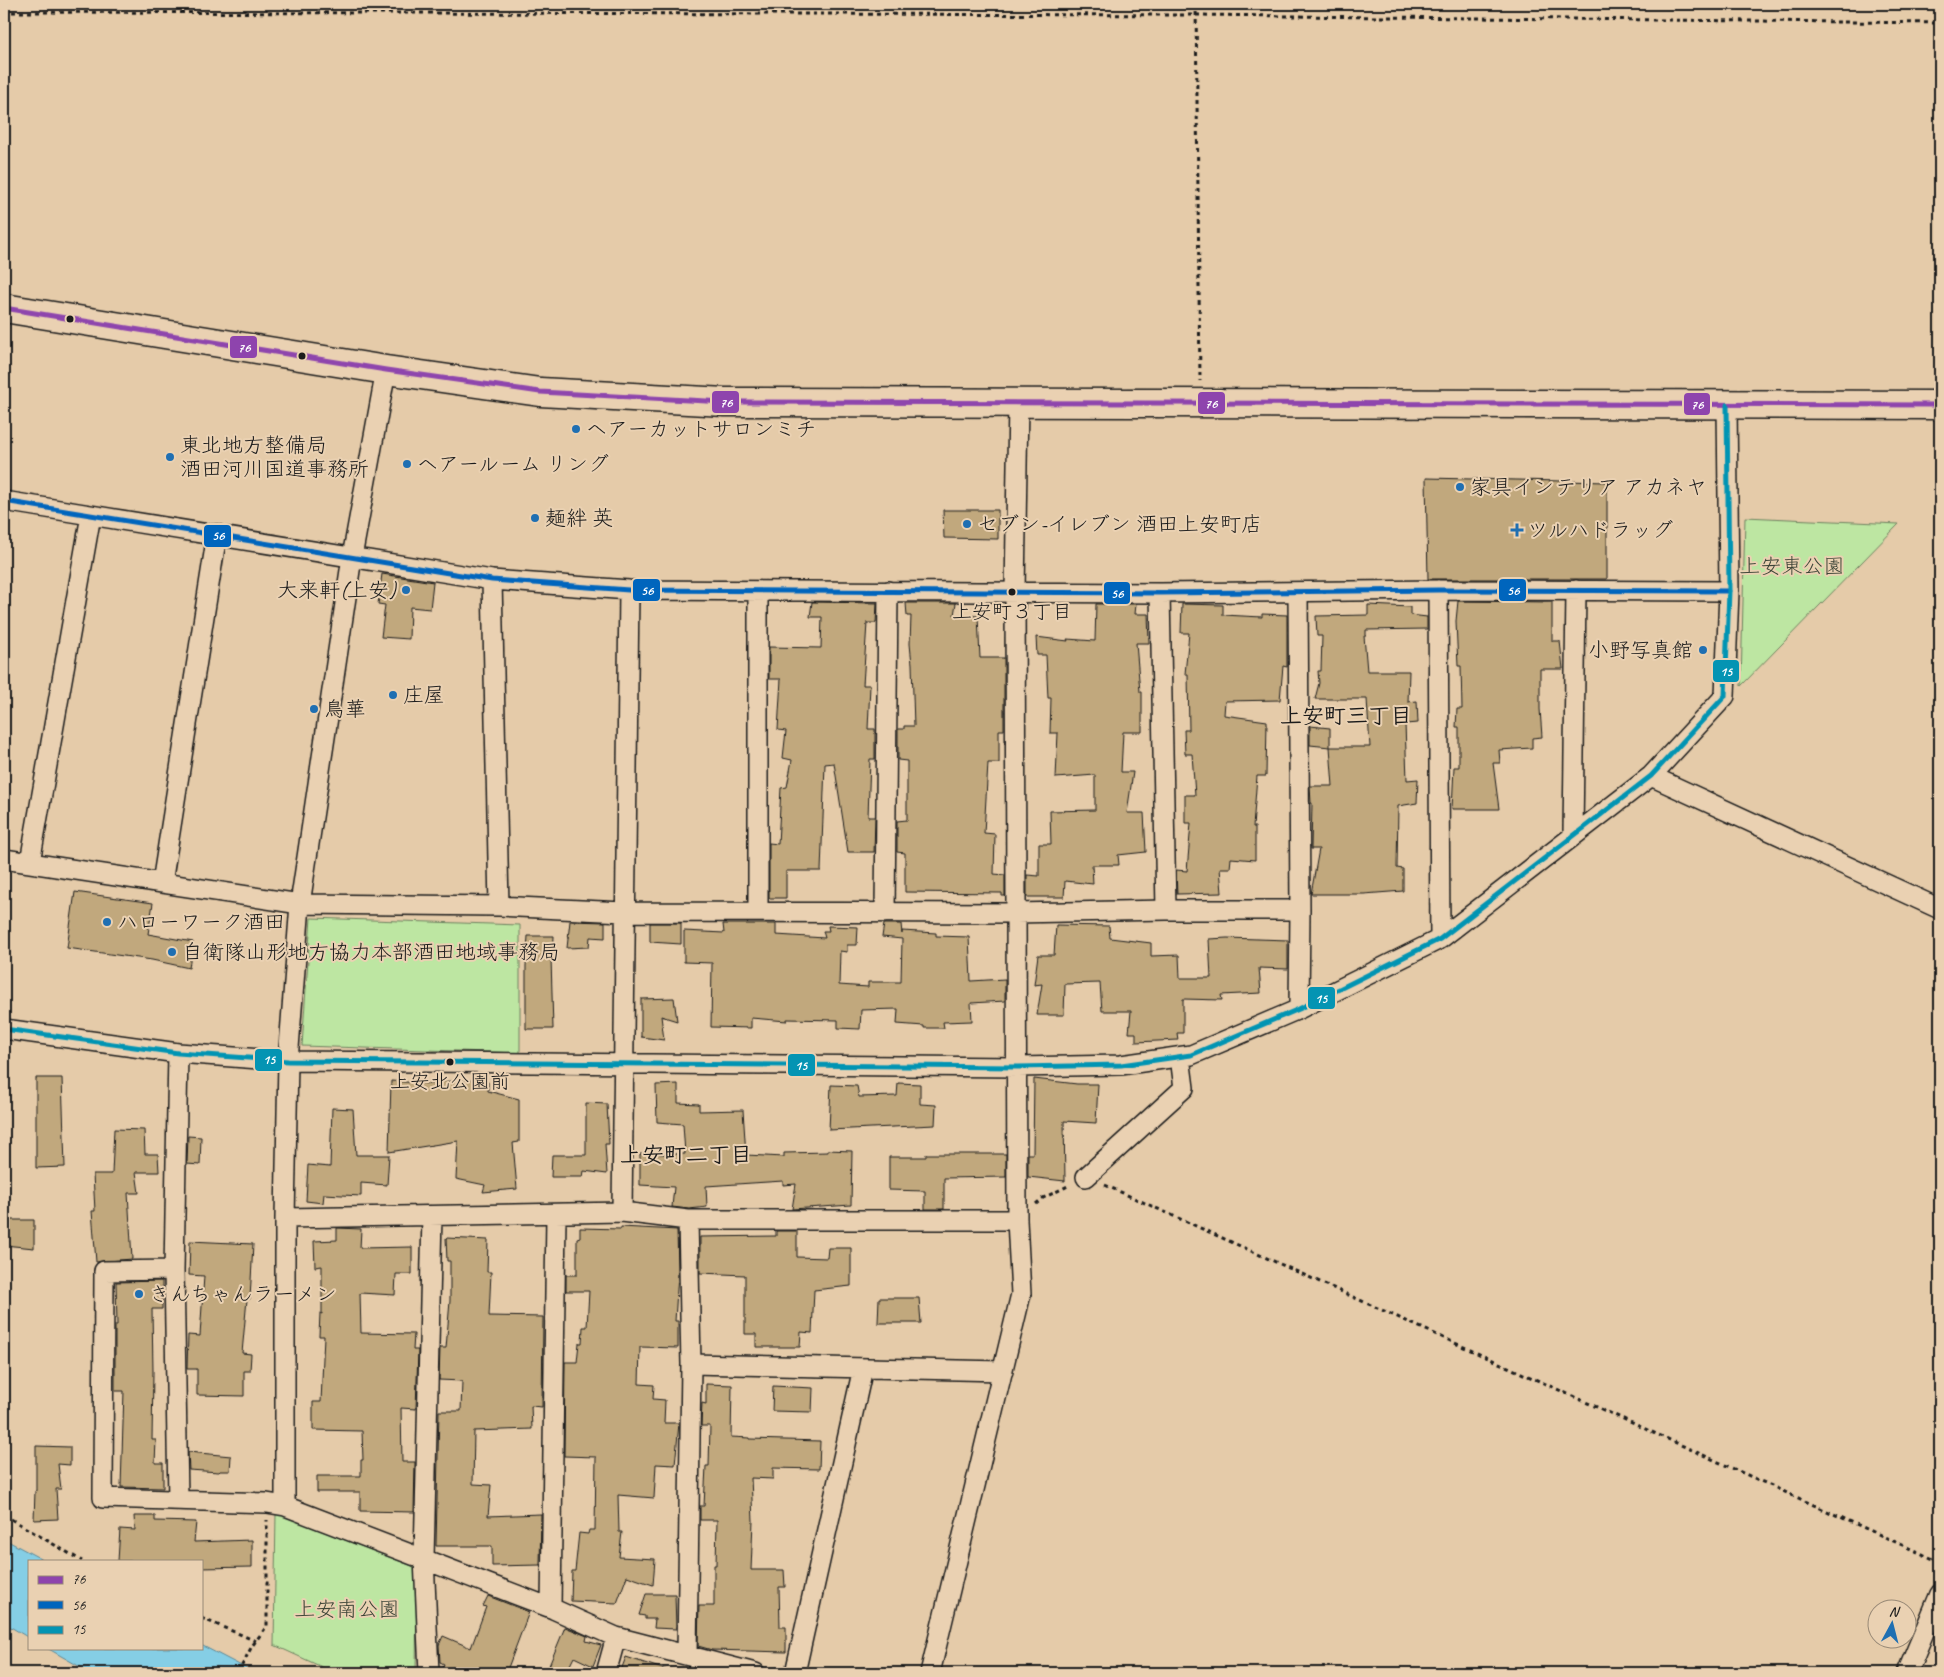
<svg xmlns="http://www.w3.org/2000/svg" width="1944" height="1677" font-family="Caveat,'Klee One',sans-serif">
  <rect width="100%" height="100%" fill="#e5cba9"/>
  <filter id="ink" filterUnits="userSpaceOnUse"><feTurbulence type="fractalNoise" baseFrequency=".02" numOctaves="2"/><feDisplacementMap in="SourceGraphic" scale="10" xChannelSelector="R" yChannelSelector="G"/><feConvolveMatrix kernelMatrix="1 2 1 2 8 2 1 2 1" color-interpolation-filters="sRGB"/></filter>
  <g filter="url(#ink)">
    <path fill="#bde6a2" stroke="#6c815f" d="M1745 517 1899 524 1741 686Z
      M311 918 520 925V1053L302 1046Z
      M276 1513 417 1568 416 1673H335L274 1645Z"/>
    <path fill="#85cee5" stroke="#5b8795" d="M4 1539 45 1561H29V1638L4 1623Z
      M201 1645 255 1673H91L47 1648H201Z"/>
    <path fill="#c1a87d" stroke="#1c1c1c" d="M1426 478 1607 482V579H1428Z
      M943 510H998V539L944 538Z
      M382 574 433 582 430 609 410 607 409 639 381 637 385 605 378 604Z
      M1458 601 1552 602V641H1560L1563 669H1540V709L1542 737 1532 738V748L1499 750 1500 763H1493L1499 809H1452L1454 767H1459V727H1456L1457 709H1462L1461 666H1458L1456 621Z
      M812 602 877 603 876 623H867L863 685H870L868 729H875V759H870L868 817H875L874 852H848L834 763 825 764 821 871H786V898H769V843L778 844 781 788 787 787 792 760 783 758 786 731 778 730 781 679H769V647L821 648 822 617H810Z
      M906 603H956L954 615 978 616 980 658H1004V730H999V763H988L984 833 995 834 994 874 1005 875V896H1002V893L905 892V853L897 852V821L907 820V761L898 760V729H904V726H914L912 664 910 644 911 616H907Z
      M1096 604H1136L1135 614H1148L1149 643H1136L1140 692H1142V732H1123L1121 772H1133L1127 813H1144L1146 852 1118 855 1119 865H1092L1093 884 1065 881 1064 897H1027V875L1039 876V844H1051L1050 811 1095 810V775L1056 778 1058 733H1050L1051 698H1048L1046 655H1037L1036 637 1068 641 1067 639 1095 641Z
      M1182 604 1223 605V615L1262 617V614L1287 615V667L1283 666 1280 700 1225 701 1224 715 1267 721 1266 776H1257L1253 827H1255V860L1231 858 1230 868H1220L1222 893 1177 894 1176 870 1187 871 1191 823H1185V795H1195L1192 754H1185L1184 730H1189L1188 674H1185L1189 633H1181Z
      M1368 605 1410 607V615L1427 617V629L1366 630V636H1364L1367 671H1409L1408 702 1417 701 1418 723 1405 724 1407 780 1418 779 1417 803 1398 806 1397 868 1403 869V891L1364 894H1311L1319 849H1311L1312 803H1311L1310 786H1333L1330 747H1370L1367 699H1315L1319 683 1318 671H1321L1322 636H1317L1316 616 1368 615Z
      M1310 726 1330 728V747L1310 745Z
      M75 892 153 903 148 934 193 942 189 968 152 960 67 948Z
      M570 921 605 922V938L590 937 589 947 567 948Z
      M650 923H681V944L650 942Z
      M723 924H776V935L825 938 823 931H829L828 926 858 927 857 945H847V952L840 951 839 985 868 987V982H901L902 939 882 937 884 924H901L902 934V931L936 933V936L969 937 971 981 1005 979V1001L971 1003 972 1021 943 1022 944 1028H924V1026L897 1024 898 1009 861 1010 860 1029 838 1028V1020L787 1019V1021L751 1018V1028L711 1027 712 963 684 962V931L724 933Z
      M1056 925 1109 926 1110 938 1151 943V956L1179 955 1180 978H1211L1209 939 1227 938 1288 940V969L1259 968 1261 993 1221 995 1222 1000 1183 999V1033H1177L1178 1040 1136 1042V1033H1129L1131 1011H1102L1100 983 1065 984 1064 1015H1037L1042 984 1034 985 1038 955H1054Z
      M528 936H554L553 958H551L553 1029H526V966Z
      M674 998 677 1021 661 1016 664 1040 641 1037V999Z
      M36 1078H62L65 1167 36 1168Z
      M1034 1079 1077 1084H1098L1096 1123 1064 1121 1065 1181 1028 1177V1154H1033Z
      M478 1080 488 1082V1091L519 1099V1142L513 1143 517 1189 483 1192 485 1185 456 1179 458 1141 389 1152 391 1081 433 1084V1082Z
      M898 1083 920 1084V1104L936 1105 935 1125 829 1130 831 1085 857 1086 859 1097 897 1096Z
      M678 1084V1103L699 1104V1111L743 1110 746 1155 784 1157V1153L828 1152V1150L852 1151 851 1205 792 1209 796 1184 783 1185V1181L706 1186 707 1207 689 1209 672 1207 674 1187 640 1185V1154H685L683 1124 657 1122 656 1085Z
      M586 1103 607 1104 609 1144H605L607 1174 584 1171 583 1177H551L552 1155H586Z
      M332 1108 353 1109 356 1155H389L387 1185 361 1183V1196L324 1194 323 1203 306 1201 308 1165 330 1167Z
      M114 1129 144 1130 145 1154H158L159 1172H136L139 1193H128L132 1259 96 1262 92 1211H95L93 1174H112Z
      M188 1136 201 1137 200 1165 187 1164Z
      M926 1154H1006V1177L944 1178V1209H925V1191L889 1190V1157H926Z
      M4 1220H34V1248L4 1245Z
      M621 1227 677 1230 678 1273 675 1321H678V1348L640 1347 639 1384 654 1385 653 1399 665 1400 664 1423H679L675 1465 656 1464 654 1498 618 1495 619 1532H622L619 1557 655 1559 653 1585 627 1576 617 1603 571 1601 572 1571H575L579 1533 588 1534 589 1530H595L596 1457 564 1456 565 1362H577L579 1343H582L583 1327H587L589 1291H566V1275H577V1238L580 1237V1228L621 1229Z
      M337 1228 361 1229 360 1248 412 1247V1274H396L395 1295 360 1293 361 1333 414 1334 413 1350H418L416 1409 401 1408 402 1462H415L414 1512 360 1511V1492H317V1476H361V1460H363L362 1431 313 1430V1402H321L324 1336H319L320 1313 322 1314V1266L315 1267 314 1241 337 1240Z
      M776 1231H797V1257L827 1258 828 1248H851V1286L814 1290 812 1333 801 1332 800 1347H756V1334H745V1275L700 1273V1237L776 1236Z
      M446 1238 488 1240 487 1272H491L489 1316 543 1317 542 1407 531 1406 532 1429 474 1431 473 1484 491 1485 488 1516 541 1514 540 1565 492 1566V1546H436L439 1411H461L462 1381 439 1380 440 1348H446L450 1301V1261H447Z
      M190 1241 253 1244 250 1299H247L242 1353 251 1354 250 1371H244V1396L197 1395V1369H187L188 1335 200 1336 204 1276 189 1275Z
      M162 1281V1309H152L153 1372 152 1440H156L155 1463H163V1488L121 1487 124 1391H115V1325H117L116 1282Z
      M879 1298H919L921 1323H878Z
      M706 1384 732 1385 731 1437 750 1438V1439L820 1441 819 1469 773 1468V1479L751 1478 753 1521 751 1570H784L785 1587H779L780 1627H786V1652L712 1650 698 1646 699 1606H714V1565H716L717 1520H700V1506H704L706 1466H709L710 1426H701L702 1403 706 1404Z
      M773 1386 813 1388 812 1412 772 1411Z
      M36 1446 70 1447V1465L58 1464 61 1489H56L58 1519 34 1520 35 1491H36Z
      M188 1452 231 1456 230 1471H220L219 1472 189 1470Z
      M134 1516H155V1521L196 1522 194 1542 252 1540V1567L201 1568V1561H118L120 1529 135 1530Z
      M646 1594H675L676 1629 654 1628 655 1619H645V1616L639 1615Z
      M488 1596 529 1612 506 1673H440L444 1664 440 1662 439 1645 443 1636 471 1648 486 1607 483 1606Z
      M565 1627 587 1636 586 1641 601 1645 593 1666 574 1657 566 1673H546Z
      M626 1657 666 1670V1673H620Z"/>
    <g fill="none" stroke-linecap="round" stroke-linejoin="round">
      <defs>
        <path id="minor" d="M4 501 492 580 629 590 1160 593 1438 590 1729 591
          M492 580 499 906
          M1438 590 1440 939
          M758 591V911
          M1298 592 1300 910 1299 1009
          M1160 593 1166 910
          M1651 776 1940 909
          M1573 835 1576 590
          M4 859 300 904 499 906 624 912 1016 913 1166 910H1300
          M30 862 91 515
          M162 883 217 534
          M885 913 888 591
          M4 1029 178 1053 288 1061 1018 1067 1121 1065 1191 1055 1299 1009 1440 939 1651 776 1725 696 1729 591 1727 405
          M178 1053 174 1270 178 1499
          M1086 1177 1184 1088 1180 1057
          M622 1212 629 590
          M285 1218 622 1212 688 1220H1017
          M174 1270 104 1271 103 1498 267 1503 285 1506 551 1608 616 1637 755 1673
          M691 1364 1003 1371
          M285 1506V1218L288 1061 300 904 352 557 386 370
          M551 1608 556 1214
          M687 1655 691 1364 688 1220
          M429 1673 424 1558 432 1216
          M606 1673 616 1637
          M795 1673 863 1368
          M930 1673 1021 1294 1017 1220 1015 591 1018 403
          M1907 1673 1940 1594"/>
        <path id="highway" d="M4 308 386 370 540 392 725 402 1940 405"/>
      </defs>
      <use href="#minor" stroke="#1c1c1c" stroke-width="22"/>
      <use href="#highway" stroke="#1c1c1c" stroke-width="31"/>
      <path stroke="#1c1c1c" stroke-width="3" stroke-dasharray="4 4" stroke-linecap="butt" d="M1196 4 1200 381
        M4 12 1196 15 1940 23
        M1105 1185 1940 1562
        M1036 1204 1043 1198 1070 1185
        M4 1515 82 1561
        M201 1618 256 1641
        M238 1673 252 1646 267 1626V1520"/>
      <use href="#minor" stroke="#ead1b2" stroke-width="19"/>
      <use href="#highway" stroke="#ead1b2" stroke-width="28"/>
      <defs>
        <path id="bus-1" d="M4 308 386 370 540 392 725 402 1940 405"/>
        <path id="bus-2" d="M4 501 492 580 629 590 1160 593 1438 590 1729 591"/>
        <path id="bus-3" d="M4 1029 178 1053 288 1061 1018 1067 1121 1065 1191 1055 1299 1009 1440 939 1651 776 1725 696 1729 591 1727 405"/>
      </defs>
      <use href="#bus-1" stroke="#ead1b2" stroke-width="9"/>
      <use href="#bus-2" stroke="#ead1b2" stroke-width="9"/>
      <use href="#bus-3" stroke="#ead1b2" stroke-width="9"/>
      <use href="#bus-1" stroke="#8e44ad" stroke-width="5"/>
      <use href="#bus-2" stroke="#0065bd" stroke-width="5"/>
      <use href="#bus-3" stroke="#0494b3" stroke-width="5"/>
    </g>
  </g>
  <g fill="#1c1c1c" stroke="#ead1b2" stroke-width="2">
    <circle cx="70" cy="319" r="4.5"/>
    <circle cx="302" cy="356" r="4.5"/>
    <circle cx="1012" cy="592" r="4.5"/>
    <circle cx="450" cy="1062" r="4.5"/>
  </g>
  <g fill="#1f6fb2" stroke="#ead1b2" stroke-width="2">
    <circle cx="576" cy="429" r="5"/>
    <circle cx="170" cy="457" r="5"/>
    <circle cx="407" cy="464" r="5"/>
    <circle cx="1460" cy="487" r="5"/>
    <circle cx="535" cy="518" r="5"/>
    <circle cx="967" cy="524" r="5"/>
    <path d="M1514.5 522.5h5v5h5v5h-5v5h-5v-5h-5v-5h5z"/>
    <circle cx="406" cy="590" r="5"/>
    <circle cx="1703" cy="650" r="5"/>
    <circle cx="393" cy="695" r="5"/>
    <circle cx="314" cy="709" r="5"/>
    <circle cx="107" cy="922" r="5"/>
    <circle cx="172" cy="952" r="5"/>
    <circle cx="139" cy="1294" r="5"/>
  </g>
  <g text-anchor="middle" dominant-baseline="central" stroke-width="4" stroke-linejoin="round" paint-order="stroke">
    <g font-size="20" fill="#1c1c1c" stroke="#ead1b2">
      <text x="1012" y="611">上安町３丁目</text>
      <text x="450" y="1081">上安北公園前</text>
    </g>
    <g font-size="21" fill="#1c1c1c" stroke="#ead1b2" text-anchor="start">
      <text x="586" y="429">ヘアーカットサロンミチ</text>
      <text x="180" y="445">東北地方整備局<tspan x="180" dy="24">酒田河川国道事務所</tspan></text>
      <text x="417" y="464">ヘアールーム リング</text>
      <text x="1470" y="487">家具インテリア アカネヤ</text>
      <text x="545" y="518">麺絆 英</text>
      <text x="977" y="524">セブン-イレブン 酒田上安町店</text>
      <text x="1527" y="530">ツルハドラッグ</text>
      <text x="396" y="590" text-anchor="end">大来軒(上安)</text>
      <text x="1693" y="650" text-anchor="end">小野写真館</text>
      <text x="403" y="695">庄屋</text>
      <text x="324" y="709">鳥華</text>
      <text x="117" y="922">ハローワーク酒田</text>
      <text x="182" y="952">自衛隊山形地方協力本部酒田地域事務局</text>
      <text x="149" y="1294">きんちゃんラーメン</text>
    </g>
    <g font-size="21" fill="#3c4437" stroke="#ead1b2">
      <text x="1792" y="566">上安東公園</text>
      <text x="347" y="1609">上安南公園</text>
    </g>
    <g font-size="22" font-weight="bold" fill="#1c1c1c" stroke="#ead1b2">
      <text x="1346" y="716">上安町三丁目</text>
      <text x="686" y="1155">上安町二丁目</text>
    </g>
  </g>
  <g stroke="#ead1b2" stroke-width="2">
    <rect x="229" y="335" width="29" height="24" rx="5" fill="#8e44ad"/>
    <rect x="711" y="390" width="29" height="24" rx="5" fill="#8e44ad"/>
    <rect x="1197" y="391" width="29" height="24" rx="5" fill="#8e44ad"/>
    <rect x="1683" y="392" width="28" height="24" rx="5" fill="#8e44ad"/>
    <rect x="203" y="524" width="29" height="24" rx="5" fill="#0065bd"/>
    <rect x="632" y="578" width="29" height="24" rx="5" fill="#0065bd"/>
    <rect x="1498" y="578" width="29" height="24" rx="5" fill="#0065bd"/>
    <rect x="1103" y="581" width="28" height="24" rx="5" fill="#0065bd"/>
    <rect x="1712" y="659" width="28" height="24" rx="5" fill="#0494b3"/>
    <rect x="1307" y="986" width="29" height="24" rx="5" fill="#0494b3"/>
    <rect x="254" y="1048" width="29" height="24" rx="5" fill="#0494b3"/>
    <rect x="787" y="1053" width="29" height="24" rx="5" fill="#0494b3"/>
  </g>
  <g font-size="14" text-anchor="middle" font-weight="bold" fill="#fff">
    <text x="244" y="352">76</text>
    <text x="726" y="407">76</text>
    <text x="1211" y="408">76</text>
    <text x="1697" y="409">76</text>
    <text x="218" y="540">56</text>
    <text x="647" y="595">56</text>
    <text x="1513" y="595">56</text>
    <text x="1117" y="598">56</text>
    <text x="1726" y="676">15</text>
    <text x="1321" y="1003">15</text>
    <text x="269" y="1064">15</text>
    <text x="801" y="1070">15</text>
  </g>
  <rect width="1944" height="1677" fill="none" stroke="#ead1b2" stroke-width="20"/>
  <rect x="10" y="10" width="1924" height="1657" fill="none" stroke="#1c1c1c" stroke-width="2" filter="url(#ink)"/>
  <rect x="28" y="1560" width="175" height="90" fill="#ead1b2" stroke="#988976"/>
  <rect x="38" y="1576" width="25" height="8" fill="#8e44ad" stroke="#988976"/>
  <text x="72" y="1584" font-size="15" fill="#1c1c1c">76</text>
  <rect x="38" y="1601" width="25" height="8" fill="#0065bd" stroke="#988976"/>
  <text x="72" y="1610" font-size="15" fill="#1c1c1c">56</text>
  <rect x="38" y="1626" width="25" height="8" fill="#0494b3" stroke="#988976"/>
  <text x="72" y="1634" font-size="15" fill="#1c1c1c">15</text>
  <g transform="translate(1892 1624) rotate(7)"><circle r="24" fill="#ead1b2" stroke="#988976"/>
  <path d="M0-4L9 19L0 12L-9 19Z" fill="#1f6fb2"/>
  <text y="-8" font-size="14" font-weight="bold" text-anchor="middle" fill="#1c1c1c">N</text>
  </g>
</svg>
